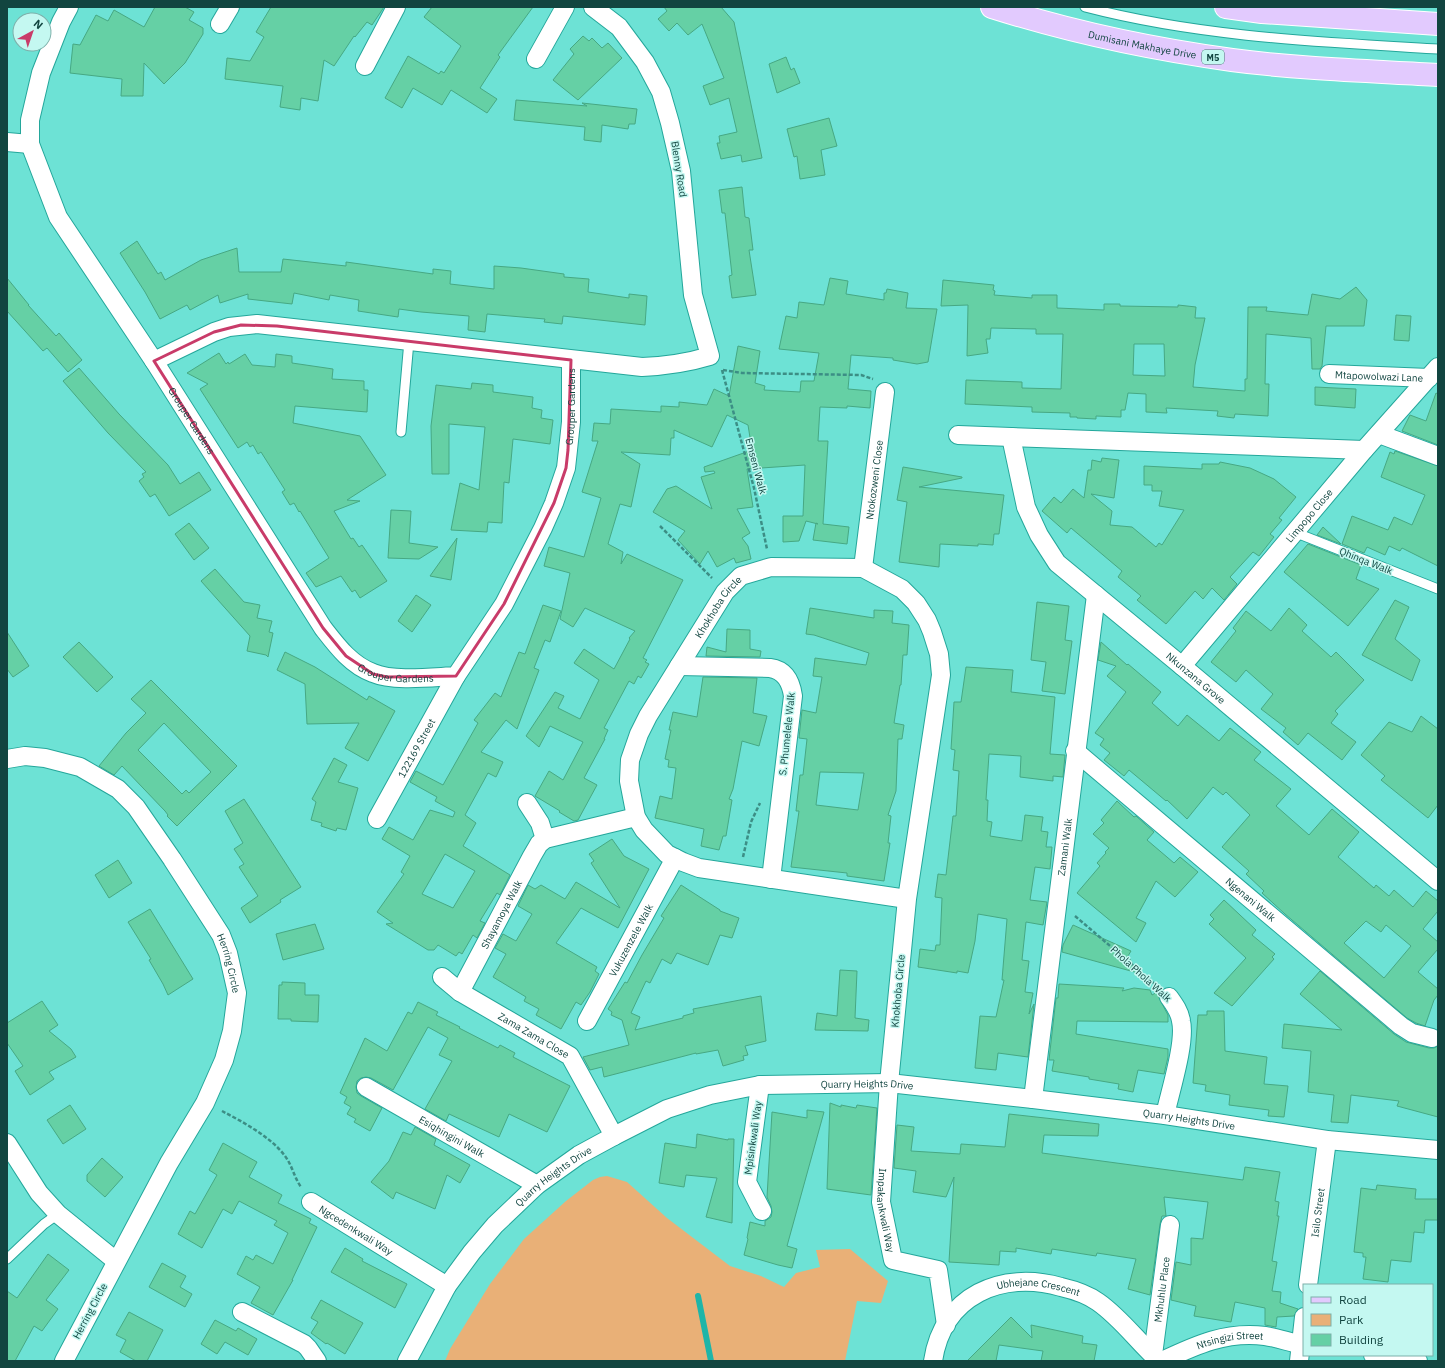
<svg xmlns="http://www.w3.org/2000/svg" width="1445" height="1368" font-family="'IBM Plex Sans',sans-serif">
  <rect width="100%" height="100%" fill="#6de2d5"/>
  <path fill="#e9b077" d="M607 1176 627 1182 667 1218 730 1266 761 1276 784 1287 796 1273 820 1267 816 1250 850 1249 888 1281 881 1303 857 1301 845 1361H445L450 1349 490 1284 524 1239 566 1201 593 1180 600 1177Z"/>
  <g fill="none" stroke-linecap="round" stroke-linejoin="round">
    <path stroke="#1eb5a8" stroke-width="6" d="M698 1296 711 1361"/>
  </g>
  <path fill="#65d0a5" stroke="#46a883" fill-rule="evenodd" d="M155 7H185L194 12 189 20 203 28V34L185 63 164 84 144 63 143 96H121L122 79 70 73 73 44 80 45 96 15 108 21 114 10 144 27Z
    M271 7H384L372 25 367 22 355 37 354 36 334 66 324 60 318 101 301 98 300 110 280 107 283 86 225 79 227 58 250 61 264 37 256 32Z
    M432 7H533L498 55 500 57 480 88 497 99 487 113 451 90 442 105 413 88 402 108 385 98 408 56 439 74 441 71 444 73 461 46 424 17Z
    M664 7H721L734 22 762 158 742 162 741 155 721 159 717 143H720L719 136 737 132 729 98 710 105 703 86 724 78 702 24 688 35 677 23 669 31 658 19 667 11Z
    M583 36 589 41 592 38 602 48 608 43 622 58 578 100 553 80 574 54 570 49Z
    M786 57 791 70 794 68 800 83 777 93 769 64Z
    M516 100 587 106 582 103 637 109 635 124H629L628 129 602 125 601 142 584 140 585 127 514 120Z
    M829 118 837 146 821 150 825 175 800 179 797 156 794 157 787 129Z
    M742 187 745 217 749 218 753 250H749L756 295 732 298 729 276 732 275 725 213H722L719 190Z
    M137 241 158 274 161 272 165 280 201 260 237 248 239 272H281L283 259 346 266V262L433 274V269L451 271 450 284 494 289V266L521 268 564 274V277L589 279 588 292 629 298V294L647 296 645 325 563 316 562 324 544 322 545 319 487 314 485 332 468 330 469 316 421 312 399 309 398 317 358 311 359 300 330 295 329 300 294 293 292 304 248 299V294L220 303 218 295 190 310 187 305 160 319 145 292 120 253Z
    M7 278 29 305H28L56 336 59 333 82 360 68 372 47 348 43 351 7 311Z
    M830 278 848 281 846 294 884 300V293H886L887 289 908 293 906 308 937 309 928 362 917 364 893 360V358L851 355 848 389 871 391 870 408 847 406V408L820 407 818 441H828L823 524 849 527 847 544 813 540 816 523 818 524 806 521 799 541 783 542V516H803L805 465 747 469 753 507 737 509 750 533 742 538 748 546 751 559 736 563 734 558 717 567 708 551 700 564 678 540 685 531 653 512 667 489 676 486 712 509 701 477 715 473 714 471 705 472 704 467 752 450 748 425 727 415 712 447 674 430V438H671L670 455 621 452 640 464 631 507 620 504 608 544 623 552 621 564 627 554 683 580 643 658 647 660 645 662 649 664 641 678 638 676 634 684 629 681 604 728 608 730 604 739H605L584 778 597 785 578 820 574 821 559 812 560 811 535 796 549 771 563 780 583 742 550 726 539 747 526 736 555 692 564 696 558 708 580 719 599 680 574 663 584 649 614 669 630 639 629 638 635 631 585 608 573 627 560 619 570 573 544 566 549 547 584 557 601 498 582 492 598 441H592L594 423 610 424 611 409 661 412V406L679 407V402L707 405 714 389 729 396 738 346 760 351 755 383 765 386 764 390 800 392 801 381H814L819 353 779 349 786 316 797 318 799 302 824 305Z
    M943 280 994 285 993 290 995 291 994 295 1032 298V295H1057V308L1104 310V304H1120V306L1178 307V305L1196 307 1195 318H1205L1195 365 1193 387 1245 391V379H1247L1248 307H1267L1266 311 1308 315 1312 294 1340 299 1356 287 1367 300 1364 326H1326L1322 366 1320 369H1312L1311 338 1266 334 1265 384H1269L1268 416 1235 414 1234 418 1217 416 1218 411 1166 408 1167 413 1146 412V394L1128 393 1125 410H1121V417L1096 416V419L1077 418V417H1070V413L1032 412V407L965 404 966 380 1022 382V388L1061 389 1063 334H1036V329L991 328 990 339H986L988 353 967 356 968 305 941 306ZM1134 344H1164L1165 376 1133 375Z
    M1396 315 1411 316 1409 341 1394 340Z
    M219 353 226 364 228 362 229 364 245 354 252 365 275 367 276 354 292 356V363L333 369 332 379 364 381V390H368L367 412 295 406 293 423 360 436 386 475 347 500 360 501 334 511 351 539 353 538 359 547 362 545 387 581 360 598 355 590 352 592 341 576 316 587 306 573 329 558 300 511 299 512 294 503 290 505 282 492 285 490 261 452 258 454 253 445 250 447 247 442 238 448 200 389 208 384 187 373Z
    M79 368 119 414 168 465 180 484 199 472 211 490 169 516 155 494 150 497 139 481 144 477 142 474 146 472 108 433 63 381Z
    M472 383 493 385V392L533 397 532 408 542 410 541 418 553 420 550 444 513 439 509 483 504 482 502 523 488 522 487 532 451 530 460 483 479 490 485 427 449 424V474H432L431 426 436 385 471 389Z
    M1315 387 1356 389 1355 408 1315 405Z
    M1436 393 1438 394V445L1402 431 1410 415 1426 421Z
    M1395 451 1438 466V566L1402 548 1400 551 1389 546 1385 555 1367 547 1364 553 1342 544 1352 516 1388 530 1394 517 1412 525 1425 495 1381 477 1390 452 1394 454Z
    M1102 458 1119 460 1114 498 1091 494 1112 511 1110 525 1132 527 1156 547 1159 543 1162 545 1184 510 1159 506 1162 491H1152V485H1144V466L1202 469V464H1219L1220 462 1250 468 1274 479 1296 497 1279 518 1282 520 1270 534 1274 537 1259 556 1253 552 1230 577 1237 584 1224 600 1212 588 1203 599 1195 591 1166 624 1137 600 1141 596 1118 577 1122 571 1071 528 1067 533 1042 511 1054 497 1061 503 1073 489 1084 498 1088 470H1091L1092 460 1101 462Z
    M903 467 962 477V478L919 487 1004 495 999 534H994L993 545 978 544V546L940 544 939 567 899 562 907 502 897 500Z
    M391 510 411 511 409 543 438 547 419 559 388 558Z
    M189 523 209 548 194 560 175 534Z
    M1323 527 1341 544 1317 535Z
    M457 538 451 580 430 576Z
    M1308 544 1361 565 1356 579 1379 589 1348 626 1284 572Z
    M215 569 244 602 260 605 257 618 272 621 269 632 273 633 268 657 266 655 247 651 250 636 201 581Z
    M416 595 431 605 412 632 398 621Z
    M1395 600 1409 607 1395 639 1420 660 1412 681 1362 655Z
    M1037 602 1069 606 1065 640 1072 641 1065 694 1042 691 1046 662 1031 660Z
    M543 605 561 611 550 642 545 640 534 668 539 670 517 729 506 720 481 752 503 762 496 777 488 773 465 815 476 823 463 846 510 875 500 895 497 893 480 921 485 923 477 938 473 935 462 954 459 952 456 956 438 945 434 950H428L386 924 393 923 377 912 404 874 401 872 410 856 382 839 389 827 413 840 430 810 453 817 455 812 435 801 437 797 410 782 416 771 443 785 478 723 474 720 495 693 501 697 519 652 525 654ZM445 854 475 871 453 908 422 894Z
    M810 608 874 618V610L893 611 892 623 909 625 907 655H903L901 685H900L894 723 904 725 902 739H898L896 791 888 815 891 816 888 843H890L884 881 847 876V873L791 867 799 811H796L800 775H803L807 739 799 738 802 710 816 713 822 677 813 676 815 658 866 665 869 653 814 635 806 634ZM820 772 864 773 858 810 816 805Z
    M1289 608 1307 625 1302 631 1331 657 1336 652 1364 680 1335 711 1338 714 1331 723 1356 742 1342 760 1308 733 1298 745 1283 732 1286 728 1261 709 1273 694 1246 670 1236 682 1211 662 1236 631 1233 628 1246 611 1271 631Z
    M727 629 750 630V649L761 651 760 657 706 656 707 647 726 652Z
    M7 632 29 666 13 677 7 669Z
    M79 642 113 677 97 692 63 657Z
    M1101 642 1127 665 1128 664 1161 692 1152 703 1178 726 1187 715 1219 741 1230 728 1261 752 1254 760 1291 789 1276 806 1309 835 1332 809 1359 832 1338 857 1374 888 1376 885 1389 896 1394 890 1413 907 1426 891 1438 901V911L1423 929 1438 942V949L1418 972 1438 989V995L1434 1000 1425 1026 1416 1023 1407 1018 1285 914 1262 893 1264 891 1246 874 1249 871 1222 847 1250 815 1226 792 1223 795 1213 787 1187 819 1167 800 1166 801 1129 770 1124 776 1104 760 1110 753 1100 745 1104 739 1095 733 1126 692 1107 676 1116 666 1098 660ZM1366 921 1381 932 1386 925 1411 946 1384 978 1344 943Z
    M285 652 315 667 367 700 369 696 395 711 368 761 345 748 359 723 307 724 305 684 277 670Z
    M966 667 1013 670 1011 692 1055 697 1050 754 1065 755 1063 777 1053 776V781L1020 777 1021 756 989 754 986 800H988L987 821 992 822 990 836 1022 841 1025 815 1043 817 1041 831 1048 832 1046 847H1052L1050 869 1035 867 1030 900 1047 902 1043 925 1026 922 1022 960 1029 961 1025 992 1033 993 1029 1014 1034 1004 1028 1057 998 1053 996 1070 975 1068 980 1016 996 1017 1004 980H1002L1007 919 978 914 975 941 968 973 957 971V973L918 967 920 949 935 951 936 945H940L942 898 935 897 938 874 946 875 953 816H956L959 771 953 770 955 750 951 749 954 702H961Z
    M703 677 757 678 753 713 767 716 759 746 742 741 733 789 729 799 732 800 726 836H723L719 850 701 846 704 829 655 818 660 796 672 799 676 768 668 767 669 760 665 759 671 730H669L673 712 697 717Z
    M151 680 237 766 177 826 167 816 168 815 165 811 122 766 114 775 99 766 126 733 146 713 131 699ZM164 723 211 772 189 793 186 790 182 794 138 750Z
    M1421 716 1438 729V805L1428 818 1381 780 1385 776 1361 755 1389 722 1412 732Z
    M334 758 347 765 338 782 358 788 346 830 337 828 336 831 321 826 322 823 311 820 316 802 312 799Z
    M244 799 301 887 280 900 281 902 250 923 241 908 258 896 239 867 244 864 234 849 243 843 225 811Z
    M1117 801 1134 817 1136 816 1154 832 1147 840 1174 863 1180 857 1198 872 1175 897 1156 881 1136 918 1146 923 1136 942 1077 893 1100 866 1097 863 1106 853 1105 852 1109 848 1093 834 1104 823 1101 820Z
    M612 839 624 856 649 869 618 928 581 908 556 943 597 967 595 971 599 974 590 992 581 1005 576 1002 561 1029 536 1015 539 1009 524 1001 526 997 493 977 506 954 495 948 503 934 516 941 532 914 518 906 528 885 535 889 541 885 565 899 576 882 620 908 591 863 594 861 589 854Z
    M118 860 132 883 109 898 95 875Z
    M681 885 720 910V911L739 918 732 938 720 935 708 965 677 953 671 964 662 959 650 983 646 981 631 1013 640 1017 635 1030 683 1018V1016L694 1013 693 1009 761 996 766 1041 745 1046 748 1055 743 1056 744 1060 723 1066 718 1050 696 1054V1053L604 1077 602 1067 590 1070 583 1057 629 1045 622 1020 611 1015 612 1012 608 1009 625 982 627 983 642 955 664 918 661 916Z
    M1224 900 1256 930 1252 935 1275 954 1272 957 1274 959 1232 1006 1214 993 1246 958 1209 924 1214 919 1210 915Z
    M150 909 193 979 168 995 163 984 149 960 151 959 128 922Z
    M315 924 324 949 283 960 276 934Z
    M1073 925 1131 951 1128 956 1138 973 1062 952 1063 945Z
    M840 970 857 971 855 1018 869 1020 868 1031 815 1030 817 1013 837 1016Z
    M1320 971 1394 1034 1406 1042 1429 1048H1434L1438 1046V1117L1397 1106 1399 1101 1351 1095 1348 1123 1331 1122 1334 1095 1308 1092 1311 1051 1282 1048 1284 1024 1342 1030 1300 994Z
    M282 982 305 983V995H319L318 1022 291 1021V1019H278L279 985H282Z
    M1059 984 1124 988 1122 991 1134 988 1150 990 1152 995 1159 991V998L1168 1015V1022L1077 1021 1076 1034 1168 1049V1057L1164 1074 1138 1070 1133 1092 1118 1089 1119 1084 1089 1079V1077L1052 1071 1054 1060H1049L1056 998H1058Z
    M42 1001 58 1025 49 1031 71 1049 76 1057 49 1072 54 1079 30 1095 15 1071 23 1066 7 1043V1023Z
    M418 1002 438 1012 436 1015 460 1027 459 1028 498 1048 500 1045 515 1053 513 1057 570 1086 547 1132 509 1114 499 1137 449 1114 446 1121 425 1109 452 1061 439 1055 448 1038 428 1027 393 1090 371 1078 366 1077 361 1078 357 1081 356 1087 357 1093 361 1096 382 1108 370 1131 354 1122 356 1119 347 1114 351 1107 344 1103 347 1097 340 1093 365 1038 387 1051 408 1012 412 1014Z
    M1207 1011H1224L1225 1051 1267 1057 1264 1084 1288 1086 1284 1117 1268 1116 1269 1110 1229 1105 1230 1095 1205 1091 1206 1085 1193 1083 1198 1015H1207Z
    M830 1103 841 1107V1105L856 1108 857 1105 877 1108 871 1195 827 1189Z
    M70 1105 86 1129 63 1144 47 1120Z
    M807 1110 824 1112 787 1246 797 1249 792 1268 778 1265 744 1255 748 1239 747 1238 750 1222 765 1226V1221L771 1217 772 1212 771 1206 767 1197 772 1112 807 1118Z
    M1009 1114 1099 1124 1098 1136 1044 1135 1042 1153 1243 1180 1245 1167 1280 1172 1275 1201 1279 1202 1277 1216H1279L1272 1261 1277 1262 1272 1291 1281 1292 1280 1303 1298 1309 1294 1316 1277 1317 1276 1327 1265 1325V1308L1235 1302 1231 1322 1194 1316 1196 1306 1171 1300 1176 1262 1191 1265V1238L1203 1239 1208 1202 1164 1197 1166 1216H1162L1160 1224 1150 1295 1128 1289 1136 1259 1097 1253 1096 1256 1052 1249 1051 1254 1016 1248V1252L1000 1251 999 1265 949 1262 954 1177 946 1197 913 1192 916 1171 894 1168 897 1125 914 1127 911 1151 960 1154 961 1144 1005 1147Z
    M415 1127 436 1139 434 1145 470 1165 460 1183 447 1175 435 1209 396 1192 393 1199 371 1182 389 1161 403 1132 411 1135Z
    M697 1134 728 1140V1139H734L732 1223 706 1217 717 1178 686 1175 684 1187 659 1183 665 1143 696 1148Z
    M223 1143 257 1162 249 1177 282 1195 278 1203 311 1219 309 1223 317 1227 292 1280H293L273 1315 251 1303 260 1287 237 1274 246 1256 253 1260 256 1255 273 1264 288 1233 274 1225 277 1221 239 1201 232 1214 223 1209 202 1248 178 1234 190 1211 195 1214 217 1175 209 1170Z
    M102 1158 123 1177 105 1197 87 1181V1175Z
    M1377 1185 1416 1189 1415 1199H1438V1220H1425L1424 1233 1414 1232 1411 1262 1391 1260 1388 1282 1363 1279 1366 1257H1363V1253L1354 1252 1361 1188 1376 1190Z
    M345 1248 363 1259 362 1261 407 1284 395 1308 331 1272Z
    M48 1254 69 1270 46 1300 58 1309 42 1331 34 1326 15 1361H7V1291L17 1298Z
    M162 1263 186 1276 180 1287 192 1294 185 1307 149 1287Z
    M321 1300 363 1323 345 1354 327 1343 326 1344 311 1333 318 1322 311 1318Z
    M129 1312 163 1330 147 1361H136L120 1352 126 1340 116 1335Z
    M1011 1317 1032 1338 1031 1325 1083 1336 1082 1343 1097 1345 1094 1361H1041L1043 1351 999 1345 996 1361H967Z
    M215 1320 236 1331 238 1328 257 1339 248 1355 225 1342 217 1354 201 1344Z"/>
  <g fill="none" stroke-linecap="round" stroke-linejoin="round">
    <defs>
      <path id="lane" d="M1085 7C1200 37 1320 42 1438 49
        M401 432 409 341
        M1294 532 1438 589
        M7 1259 44 1224 58 1214"/>
      <g id="street">
        <path id="s1" d="M69 7 61 22 41 73 30 120V144L58 217 154 361 323 628C337 646 351 665 373 673 394 682 433 677 456 676L504 604 543 528 554 503 566 468 568 450 571 422V360"/>
        <path d="M220 24 230 7"/>
        <path d="M536 59 565 7"/>
        <path d="M365 66 396 7"/>
        <path d="M7 142 30 144"/>
        <path d="M154 361 214 332 229 327 257 324 642 367C665 366 687 363 710 356L693 295 681 171 670 123 661 92 645 62 619 27 593 7"/>
        <path id="s2" d="M1329 374 1429 378"/>
        <path d="M1379 434 1438 456"/>
        <path d="M958 435 1364 450"/>
        <path id="s3" d="M1011 437 1026 507 1039 535 1057 563 1182 666 1438 881"/>
        <path id="s4" d="M863 568 885 392"/>
        <path d="M679 666 770 668C785 670 791 682 793 696L771 879"/>
        <path id="s5" d="M1182 666 1364 450 1438 367"/>
        <path id="s6" d="M1075 751 1401 1026 1412 1033 1432 1038"/>
        <path id="s7" d="M7 759 25 756 45 758 80 767 118 789 136 807 172 859 221 935 228 953 237 993 232 1031 224 1060 205 1103 169 1163 64 1361"/>
        <path d="M527 803 540 823 545 839"/>
        <path id="s8" d="M377 819 456 676"/>
        <path id="s9" d="M907 899 699 868 683 862 667 854 644 830 636 817 629 781 630 760 639 734 648 716 725 592 741 576 771 567 863 568 902 589 916 603 927 620 932 632 939 654 941 675 907 899 889 1083 881 1202 893 1260 938 1270 946 1325"/>
        <path id="s10" d="M442 977 460 992 570 1056 614 1136"/>
        <path id="s11" d="M460 992 532 856 539 844 545 839 636 817"/>
        <path id="s12" d="M587 1021 675 858"/>
        <path d="M760 1085 747 1182 762 1211"/>
        <path id="s13" d="M366 1087 537 1185"/>
        <path id="s14" d="M1033 1099 1096 595"/>
        <path d="M1165 1115C1170 1092 1186 1042 1181 1021 1180 1012 1174 1004 1169 997"/>
        <path d="M7 1143 39 1193 58 1214 116 1261"/>
        <path id="s15" d="M311 1202 447 1286"/>
        <path id="s16" d="M1308 1285 1327 1140"/>
        <path d="M242 1312 304 1344 308 1348 317 1361"/>
        <path id="s17" d="M1153 1355 1170 1225"/>
        <path d="M1373 1355 1418 1361"/>
        <path id="s18" d="M407 1361 447 1286 472 1252 495 1225 537 1185 579 1155 614 1136 667 1109 710 1095 760 1085 889 1083 1033 1099 1165 1115 1327 1140 1438 1150"/>
        <path id="s19" d="M933 1361C943 1295 1002 1270 1061 1287 1074 1290 1087 1294 1098 1302 1121 1318 1138 1342 1159 1361"/>
        <path id="s20" d="M1162 1361C1196 1345 1226 1331 1265 1336 1279 1338 1291 1343 1304 1345"/>
        <path d="M1299 1361 1304 1317"/>
      </g>
      <g id="primary">
        <path id="s21" d="M992 7C1071 32 1151 49 1232 60 1300 69 1370 71 1438 75"/>
        <path d="M1226 7 1262 12 1438 24"/>
      </g>
    </defs>
    <use href="#lane" stroke="#24a79b" stroke-width="11"/>
    <use href="#street" stroke="#24a79b" stroke-width="20"/>
    <use href="#primary" stroke="#fff" stroke-width="24"/>
    <path stroke="#3c8e85" stroke-width="2.5" stroke-dasharray="4 2" stroke-linecap="butt" d="M722 370 754 488 767 549
      M723 370 742 373 861 375 873 379
      M660 526 712 578
      M743 857 751 822 760 803
      M1075 916 1156 985
      M222 1111C243 1122 271 1137 285 1156 292 1165 294 1177 301 1187"/>
    <use href="#lane" stroke="#fff" stroke-width="9"/>
    <use href="#street" stroke="#fff" stroke-width="18"/>
    <use href="#primary" stroke="#e2cafe" stroke-width="22"/>
  </g>
  <path fill="none" stroke="#c93b69" stroke-width="3" stroke-linejoin="round" d="M241 325 277 326 571 360 568 450 566 468 554 503 504 604 456 676 387 677 373 674 346 656 323 628 154 361 214 332Z"/>
  <g text-anchor="middle" dominant-baseline="central" stroke-width="3" stroke-linejoin="round" paint-order="stroke">
    <rect fill="#c4f8f1" stroke="#477b75" stroke-width="1" x="1202" y="50" width="22" height="14" rx="3"/>
    <g font-size="9" font-weight="bold" fill="#124540">
      <text x="1213" y="57">M5</text>
    </g>
    <g font-size="10" fill="#124540" stroke="#c4f8f1">
      <text stroke="none"><textPath href="#s21" startOffset="155">Dumisani Makhaye Drive</textPath></text>
      <text transform="translate(679 169) rotate(81)">Blenny Road</text>
      <text stroke="none"><textPath href="#s2" startOffset="50">Mtapowolwazi Lane</textPath></text>
      <text stroke="none"><textPath href="#s1" startOffset="1161">Grouper Gardens</textPath></text>
      <text stroke="none"><textPath href="#s1" startOffset="466">Grouper Gardens</textPath></text>
      <text transform="translate(756 466) rotate(75)">Emseni Walk</text>
      <text stroke="none"><textPath href="#s4" startOffset="89">Ntokozweni Close</textPath></text>
      <text stroke="none"><textPath href="#s5" startOffset="197">Limpopo Close</textPath></text>
      <text transform="translate(1366 561) rotate(22)">Qhinqa Walk</text>
      <text stroke="none"><textPath href="#s9" startOffset="529">Khokhoba Circle</textPath></text>
      <text stroke="none"><textPath href="#s1" startOffset="802">Grouper Gardens</textPath></text>
      <text stroke="none"><textPath href="#s3" startOffset="316">Nkunzana Grove</textPath></text>
      <text transform="translate(787 734) rotate(-84)">S. Phumelele Walk</text>
      <text stroke="none"><textPath href="#s8" startOffset="81">122169 Street</textPath></text>
      <text stroke="none"><textPath href="#s14" startOffset="254">Zamani Walk</textPath></text>
      <text stroke="none"><textPath href="#s6" startOffset="230">Ngenani Walk</textPath></text>
      <text stroke="none"><textPath href="#s11" startOffset="88">Shayamoya Walk</textPath></text>
      <text stroke="none"><textPath href="#s12" startOffset="92">Vukuzenzele Walk</textPath></text>
      <text stroke="none"><textPath href="#s7" startOffset="327">Herring Circle</textPath></text>
      <text transform="translate(1141 974) rotate(42)">Phola Phola Walk</text>
      <text transform="translate(898 991) rotate(-85)">Khokhoba Circle</text>
      <text stroke="none"><textPath href="#s10" startOffset="109">Zama Zama Close</textPath></text>
      <text stroke="none"><textPath href="#s18" startOffset="575">Quarry Heights Drive</textPath></text>
      <text stroke="none"><textPath href="#s18" startOffset="899">Quarry Heights Drive</textPath></text>
      <text stroke="none"><textPath href="#s13" startOffset="99">Esiqhingini Walk</textPath></text>
      <text transform="translate(753 1138) rotate(-82)">Mpisinkwali Way</text>
      <text stroke="none"><textPath href="#s18" startOffset="239">Quarry Heights Drive</textPath></text>
      <text stroke="none"><textPath href="#s9" startOffset="1372">Impakankwali Way</textPath></text>
      <text stroke="none"><textPath href="#s16" startOffset="73">Isilo Street</textPath></text>
      <text stroke="none"><textPath href="#s15" startOffset="53">Ngcedenkwali Way</textPath></text>
      <text stroke="none"><textPath href="#s17" startOffset="66">Mkhuhlu Place</textPath></text>
      <text stroke="none"><textPath href="#s19" startOffset="147">Ubhejane Crescent</textPath></text>
      <text transform="translate(90 1311) rotate(-62)">Herring Circle</text>
      <text stroke="none"><textPath href="#s20" startOffset="72">Ntsingizi Street</textPath></text>
    </g>
  </g>
  <rect width="1445" height="1368" fill="none" stroke="#124540" stroke-width="16"/>
  <rect x="1303" y="1284" width="130" height="72" fill="#c4f8f1" stroke="#7db0aa"/>
  <rect x="1311" y="1297" width="20" height="6" fill="#e2cafe" stroke="#7db0aa"/>
  <text x="1339" y="1304" font-size="12" fill="#124540">Road</text>
  <rect x="1311" y="1314" width="20" height="12" fill="#e9b077" stroke="#7db0aa"/>
  <text x="1339" y="1324" font-size="12" fill="#124540">Park</text>
  <rect x="1311" y="1334" width="20" height="12" fill="#65d0a5" stroke="#7db0aa"/>
  <text x="1339" y="1344" font-size="12" fill="#124540">Building</text>
  <g transform="translate(32 32) rotate(40)"><circle r="19" fill="#c4f8f1" stroke="#7db0aa"/>
  <path d="M0-3L7 15L0 10L-7 15Z" fill="#c93b69"/>
  <text y="-6" font-size="11" font-weight="bold" text-anchor="middle" fill="#124540">N</text>
  </g>
</svg>
